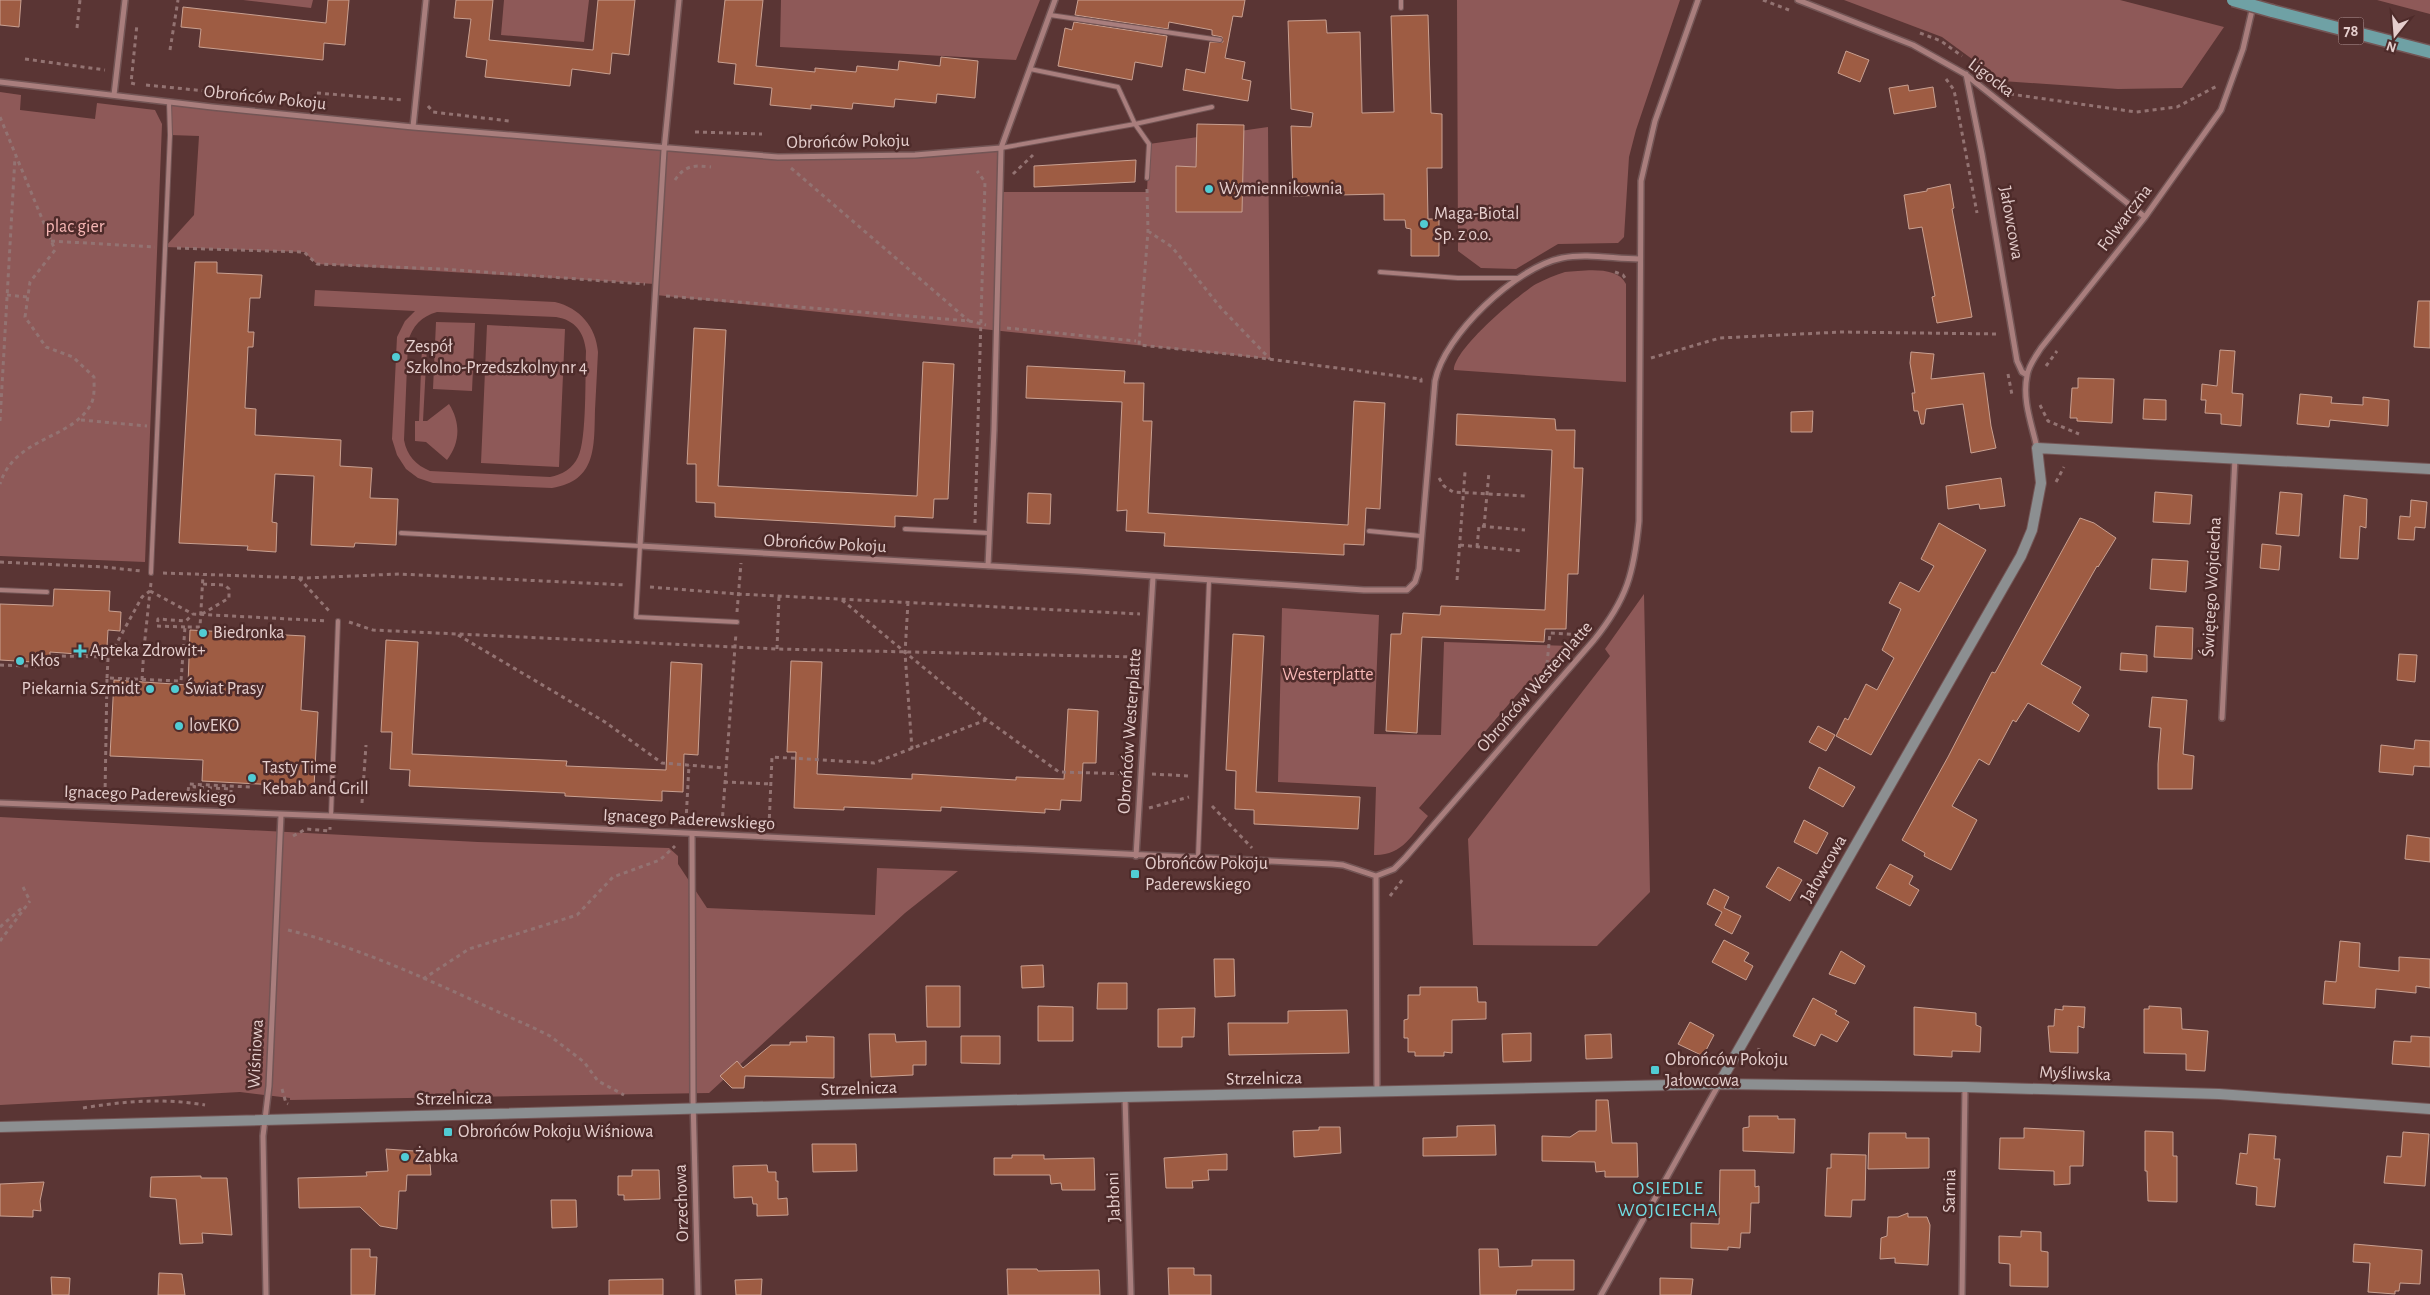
<svg xmlns="http://www.w3.org/2000/svg" width="2430" height="1295" font-family="'Alegreya Sans',sans-serif">
  <rect width="100%" height="100%" fill="#5a3534"/>
  <path fill="#8e5958" fill-rule="evenodd" d="M243 0H313L311 8Z
    M504 0H589L584 42 501 35Z
    M781 0H1040L1016 60 780 47Z
    M1457 0H1680L1636 130 1629 157 1624 237 1618 243 1558 244 1516 269 1481 268 1458 251Z
    M1844 0H2120L2224 27 2182 88 2118 89 2002 81 1942 37Z
    M2377 0H2430V14Z
    M0 92 21 95 20 110 95 119 97 103 155 110 162 124 145 562 0 556Z
    M169 102 664 150 845 158 1001 148 1000 192H1147L1149 144 1268 127 1270 359 656 295 655 284 317 264 304 252 165 247 194 215 199 136 170 135Z
    M1565 272C1583 271 1617 265 1626 284V382L1454 370C1454 349 1517 296 1536 284 1546 279 1555 275 1565 272Z
    M315 290 555 302C580 308 596 327 598 352 597 372 596 391 595 410 594 446 597 481 552 488L433 483 418 478 406 469 397 455 392 439 397 337 405 321 415 311 314 306ZM437 312 556 317C575 320 584 332 586 351 585 374 587 440 578 457 573 468 562 475 550 477L430 471C416 465 407 456 404 440L408 342C412 326 422 316 437 312Z
    M436 322 475 323 472 391 433 389Z
    M487 325 565 329 559 467 481 463Z
    M422 346H427L423 421H427L449 404C461 423 460 443 447 460L426 442 415 441V421H419Z
    M1644 594 1650 892 1597 946 1473 945 1468 839 1610 656 1605 649Z
    M1282 608 1379 615 1374 734 1441 735 1444 642 1571 646 1536 691 1527 683 1419 808 1428 816C1412 835 1402 856 1374 855L1376 787 1278 782Z
    M0 817 478 842 669 848 678 856V864L707 908 875 915 877 868 958 871 905 913 709 1093 290 1100V1098L240 1092 0 1105Z"/>
  <path fill="#9e5c43" stroke="#c9a091" d="M0 0H21L19 27 0 25Z
    M328 0H349L345 45 324 43 323 60 199 47 201 29 181 27 183 7 326 23Z
    M456 0H493L489 40 593 50 598 0H635L629 55 612 53 610 74 572 69 570 86 485 77 487 60 466 57 471 19 454 18Z
    M725 0H763L756 66 815 72V68L856 72 857 66 898 70 899 61 940 66 941 57 978 61 975 98 937 94 936 103 895 99 894 107 853 103 852 109 811 105V109L770 105 772 88 734 84 736 64 718 62Z
    M1078 0H1245L1242 17 1233 16 1225 58 1245 62 1242 79 1251 81 1248 101 1183 90 1186 69 1205 73 1210 42H1223L1222 37 1212 35V30L1169 22 1168 29 1075 15Z
    M1428 15 1431 113 1442 114V168H1427L1428 219H1439V256H1411V229L1406 228 1405 220H1384V194L1293 196 1291 126 1311 127 1313 113 1291 109 1288 21 1326 20 1327 33 1360 32 1362 113 1394 112 1391 16Z
    M1074 22 1167 36 1162 67 1135 62 1132 80 1058 66 1065 28 1072 30Z
    M1846 51 1869 60 1860 82 1838 73Z
    M1908 85 1909 91 1933 87 1936 107 1894 114 1889 88Z
    M1197 124 1244 125 1242 212H1176V166L1196 167Z
    M1136 160 1135 182 1034 187V166Z
    M1950 184 1954 208 1952 209 1972 317 1937 323 1932 297 1935 296 1922 227 1909 229 1904 195 1927 191V189Z
    M195 262H217V273L262 275 260 298H250L248 332H254L253 347H248L245 408 256 409 255 435 341 440 340 466 372 468 370 498 398 499 396 545 355 543 354 547 311 545 314 476 275 474 272 522 277 523 276 552 247 550 248 546 179 543Z
    M2418 301H2430V348L2414 347Z
    M694 328 726 330 718 486 917 496 923 362 954 364 948 499H934L933 518 895 516V527L715 517V503L696 502V464H687Z
    M2220 350 2235 351 2232 393 2243 394 2241 426 2221 424V414L2205 413 2206 400H2201L2202 384 2217 386Z
    M1911 352 1934 354 1931 379 1984 373 1991 426 1996 448 1971 453 1963 404 1926 409 1924 424H1921L1918 411H1914L1912 393H1915L1910 363Z
    M1027 366 1125 371 1124 383H1144L1143 421H1152L1148 513 1348 525 1354 401 1385 403 1380 509 1366 508 1364 545 1344 544V555L1164 546 1165 533 1126 531 1127 510 1117 511 1122 402 1026 398Z
    M2078 378 2114 379 2112 423 2077 421V418H2070L2072 388H2078Z
    M2300 394 2332 397 2331 403 2363 405V397L2389 400 2388 426 2330 420 2329 427 2297 424Z
    M2144 399 2166 400V420L2143 419Z
    M1813 411 1812 432H1791V412Z
    M1457 414 1555 419 1556 430H1575L1574 468H1583L1578 574H1568L1566 629H1545L1544 642 1422 637 1417 733 1386 731 1391 634H1401L1403 613 1440 615 1441 606 1545 610 1552 450 1456 445Z
    M2001 478 2005 506 1980 509 1979 504 1948 509 1946 486Z
    M2155 492 2192 495 2190 524 2153 522Z
    M2280 492 2302 494 2299 536 2276 534Z
    M1028 493 1051 494 1050 524 1027 523Z
    M2344 495 2367 499 2366 528 2360 526 2358 559 2340 558Z
    M2411 500 2427 502 2425 528 2415 527 2414 540 2398 539 2400 516 2410 517Z
    M2080 518 2094 523 2116 538 2098 567 2097 566 2041 664 2081 687 2072 703 2089 715 2079 732 2028 703 2016 722 2013 720 1989 765 1979 759 1952 806 1977 820 1951 870 1924 856 1925 853 1902 840 1948 757 1992 672 1995 673Z
    M1939 523 1986 550 1871 755 1836 736 1845 718 1848 720 1866 684 1877 690 1894 658 1882 650 1901 609 1889 603 1900 582 1919 592 1934 566 1921 559Z
    M2262 544 2281 546 2279 570 2260 568Z
    M2152 559 2188 561 2186 592 2150 589Z
    M54 589 110 591 109 611 121 612 120 631 108 630 107 647H91V655L50 652V663L0 660V604L53 606Z
    M2156 626 2193 628 2192 659 2154 657Z
    M190 630 305 636 301 710 318 712 314 787 202 781 203 760 110 756 114 680 188 685Z
    M1233 634 1264 636 1256 792 1360 797 1358 829 1254 824V810L1235 809 1236 771 1226 770Z
    M386 640 418 642 412 754 567 761 566 766 666 770 671 662 702 664 698 755 684 754 683 792 662 791V801L565 796V793L409 786 410 770 390 769 392 732H381Z
    M2121 653 2147 655V672L2120 670Z
    M2399 654 2417 655 2415 682 2397 680Z
    M791 661 822 662 817 774 912 779V774L1016 780V777L1064 779 1068 709 1098 711 1096 763H1083L1081 801 1061 800 1060 810 1045 809V813L941 807V811L844 807V810L794 808 796 752H787Z
    M2152 697 2187 700 2183 754 2194 756 2192 789H2158V764L2161 728 2149 727Z
    M1818 726 1835 735 1826 751 1809 742Z
    M2415 740 2430 741V767L2414 766 2413 775 2379 772 2381 745 2414 749Z
    M1819 767 1855 787 1843 807 1809 788Z
    M1804 820 1828 833 1817 854 1794 842Z
    M2407 835 2430 838V862L2405 859Z
    M1890 864 1913 876 1909 884 1919 890 1910 906 1876 888Z
    M1778 867 1802 880 1790 901 1766 887Z
    M1714 889 1729 897 1724 908 1741 916 1732 934 1715 925 1722 912 1707 904Z
    M1724 940 1749 953 1744 961 1753 966 1746 980 1712 962Z
    M2340 941 2360 943 2359 967 2399 971V957L2430 959V988L2416 986V993L2376 989 2375 1008 2323 1004 2325 981 2336 982Z
    M1841 951 1865 966 1855 984 1829 974Z
    M1214 959H1234L1235 996 1215 997Z
    M1043 965 1044 987 1022 988 1021 966Z
    M1098 983H1127V1009H1097Z
    M926 986H960V1027H927Z
    M1420 987H1477L1478 1002H1486V1019L1452 1020V1053L1444 1052V1056H1415V1052H1408V1038H1404V1020L1408 1019V995H1420Z
    M1813 998 1837 1011 1835 1014 1849 1022 1837 1042 1821 1034 1815 1046 1793 1036Z
    M1038 1006 1073 1007V1041H1038Z
    M2063 1006 2085 1007 2084 1028 2078 1026V1053L2050 1052 2048 1026H2054L2055 1009 2063 1010Z
    M2149 1006 2181 1008 2182 1029 2208 1031 2205 1071 2186 1070V1054L2144 1053V1009H2149Z
    M1914 1007 1976 1013V1025L1981 1027 1980 1052 1952 1051V1057L1914 1055Z
    M1195 1008 1194 1037H1182V1047H1158V1009Z
    M1347 1010 1349 1053 1229 1055 1228 1023H1288V1011Z
    M1690 1022 1714 1035 1703 1056 1678 1044Z
    M1531 1033V1061L1503 1062 1502 1034Z
    M869 1034H895L896 1042 926 1041V1065H913V1075L871 1077Z
    M1611 1034 1612 1058 1586 1059 1585 1035Z
    M806 1036 834 1037V1078L745 1076 744 1088H732L720 1076 737 1061 743 1068 771 1045H790V1042H807Z
    M961 1036H1000V1064L961 1063Z
    M2411 1036 2430 1037V1067L2392 1064 2394 1041 2411 1042Z
    M1596 1100H1608L1612 1143H1637L1638 1177H1605V1171L1596 1172 1595 1162 1542 1161V1136L1570 1137 1579 1131H1596Z
    M1749 1116H1778V1119H1795L1794 1153 1743 1151V1128L1749 1127Z
    M1495 1125 1496 1155 1423 1156V1138L1457 1137V1126Z
    M1319 1127H1340L1341 1153 1294 1157 1293 1131 1319 1130Z
    M2024 1128 2084 1131 2083 1166H2070V1184L2054 1185V1171L1999 1169 2000 1138H2024Z
    M2145 1131 2173 1132V1156H2177V1202L2148 1201 2147 1171H2145Z
    M2403 1132 2429 1134 2425 1186 2384 1183 2387 1156 2401 1157Z
    M1869 1133H1906V1138H1929V1168L1868 1169Z
    M2249 1134 2276 1136 2274 1159H2280L2275 1207 2256 1205 2257 1187 2236 1184 2240 1153 2247 1154Z
    M812 1144H856L857 1171 813 1172Z
    M386 1149 429 1152 431 1175H407L406 1191H399L397 1229 380 1226 360 1207 299 1208 298 1178 367 1176 366 1172 388 1171Z
    M1227 1154V1170H1208L1209 1180 1192 1181 1193 1188H1166L1164 1158Z
    M1831 1154 1866 1155 1865 1200H1852L1851 1217 1825 1216 1827 1168H1831Z
    M1012 1155H1044V1159L1094 1158 1095 1190H1062L1061 1183 1051 1184 1050 1175H994V1158H1012Z
    M767 1165 768 1172H776V1181H778V1199L787 1198 788 1215 757 1216V1204H753L752 1197 734 1198 733 1166Z
    M632 1170H659L660 1199 624 1200V1195H618V1176H632Z
    M1720 1170H1755V1187L1759 1186V1203H1751L1750 1233H1741L1740 1248 1728 1247V1250L1691 1248V1223L1719 1224Z
    M201 1176V1178H227L232 1235 202 1233 203 1243 180 1244 176 1199 150 1197 151 1177Z
    M44 1182 40 1201 41 1211 33 1210V1217L0 1216V1184Z
    M551 1200H576L577 1227 552 1228Z
    M1908 1213V1217H1927L1930 1225 1928 1265 1895 1263V1258L1880 1259 1881 1238 1887 1236 1888 1217H1898Z
    M2021 1231 2041 1232V1251L2048 1252V1287L2010 1286V1264L1999 1263V1236L2021 1237Z
    M2354 1244 2422 1250 2420 1284 2400 1283 2399 1291H2395V1294L2368 1292 2370 1263 2353 1262Z
    M351 1249H370V1257H377L375 1295H351Z
    M1479 1249H1498L1499 1267 1532 1266V1260H1574V1290H1517L1516 1295H1480Z
    M1168 1268H1194V1275H1211V1295H1169Z
    M1007 1269H1037L1038 1271 1099 1270 1100 1295H1008Z
    M159 1273 182 1274 185 1295H158Z
    M51 1277 70 1278 69 1295H52Z
    M1660 1278 1693 1279 1691 1295H1660Z
    M663 1279V1295H609V1280Z
    M762 1279 761 1295H736L735 1280Z"/>
  <g fill="none" stroke-linecap="round" stroke-linejoin="round">
    <defs>
      <path id="lane" d="M1401 8V0
        M1050 15 1220 40
        M1030 69 1118 87 1135 124 1149 144 1147 178
        M1001 148 1135 124 1212 107
        M1380 272 1458 278H1518
        M905 529 989 533
        M1369 531 1421 536
        M401 533 640 546 636 617 737 622
        M151 573 170 135 169 102
        M0 590 47 592
        M331 816 338 621
        M1198 857 1209 581"/>
      <path id="street" d="M679 0 664 150 640 546 1078 571 1364 590H1407L1415 582 1419 569 1435 381C1444 335 1516 267 1562 258 1587 253 1615 259 1639 259
        M1798 0 1913 45 1965 74 2145 217
        M1966 74 1982 154 2017 361 2022 372 2027 375
        M0 82 212 107 413 127 778 157 915 155 1001 148
        M114 95 125 0
        M413 127 426 0
        M2037 448C2032 425 2022 400 2027 376 2028 366 2036 356 2041 348L2145 217 2221 110 2243 49 2253 6
        M988 566 994 430 1001 148 1055 0
        M2222 718 2235 458
        M0 803 331 816 1332 864 1343 865 1376 876
        M692 834 693 1099 698 1295
        M1136 856 1153 577
        M1376 876 1394 869 1405 858 1594 640C1627 599 1634 573 1639 521L1641 181 1655 121 1698 0
        M1376 876 1377 1092
        M1125 1097 1131 1295
        M266 1295 263 1136 269 1086 281 815
        M1601 1295 1719 1084
        M1962 1295 1965 1087"/>
      <path id="secondary" d="M1719 1084 2021 556 2032 530 2041 483 2037 448 2430 469
        M0 1127 1125 1097 1719 1084 1965 1087 2219 1094 2430 1109"/>
      <path id="primary" d="M2272 11 2430 52"/>
    </defs>
    <use href="#lane" stroke="#735555" stroke-width="6"/>
    <use href="#street" stroke="#735555" stroke-width="8"/>
    <use href="#secondary" stroke="#735555" stroke-width="12"/>
    <use href="#primary" stroke="#735555" stroke-width="15"/>
    <path stroke="#937372" stroke-width="3" stroke-dasharray="4 4" stroke-linecap="butt" d="M1763 0 1789 10
      M77 28 80 0
      M1920 33 1941 41 1962 56
      M170 50 178 0
      M25 59 105 70
      M1946 79 1954 90 1977 213
      M135 84 131 83 137 24
      M146 85 305 101
      M317 93 403 100
      M2010 94 2136 112 2177 107 2217 86
      M428 106 433 112 509 121
      M0 117 55 250 30 282 25 317 46 347 73 357 94 377C94 385 95 397 91 404 72 440 15 436 0 484
      M695 132 762 134
      M791 168 969 321
      M1013 174 1033 155
      M675 180C685 165 694 165 711 167
      M1147 189 1148 231 1139 345 1238 355 1421 379V383
      M2135 193 2148 190
      M1148 231 1172 247 1221 308 1270 359
      M51 241 155 247
      M177 248 304 252 317 264 443 269 645 284
      M1615 272 1623 275 1627 281
      M7 295 28 297
      M666 296 969 321 986 325
      M1007 328 1136 341
      M1651 358 1720 338 1841 332 2000 334
      M2046 366 2057 351
      M2008 374 2012 395
      M2040 405 2048 421 2079 434
      M81 420 147 426
      M0 421 15 157
      M1439 478 1444 486 1453 492 1526 496
      M2056 482 2064 467
      M975 523 985 182 977 171
      M1484 527 1489 472
      M1460 545 1523 551
      M1477 547 1479 526 1525 530
      M0 562 104 567 141 571
      M163 573 306 578 399 574 626 585
      M299 578 330 612
      M1457 580 1465 472
      M151 583 150 591 193 614 328 621
      M650 587 738 594 1140 614
      M842 600 987 720 1059 772 1130 774
      M908 602 905 653 912 749
      M737 612 741 563
      M202 614 229 598V589L225 585 202 584
      M349 622 373 630 777 649 1136 657
      M185 627 157 626 158 619 186 621 193 614
      M458 635 605 722 662 763 725 768
      M777 649 779 596
      M112 652 144 648 150 591
      M1547 664 1550 633 1582 635
      M0 665 55 667 56 656 109 657
      M107 678 108 659 142 597 150 591
      M142 680 144 648
      M1152 774 1190 776
      M724 782 771 784
      M194 785V787L231 789V794L188 792 189 784 250 787
      M105 795 107 678 181 681 185 627H200L203 575
      M362 803 366 745
      M1212 806 1252 848
      M1149 808 1189 797
      M686 821 689 765
      M722 824 736 633
      M769 826 772 757 874 763 986 720
      M293 836 306 829 330 831V827
      M23 887 30 901
      M1390 896 1403 879
      M0 927 24 906
      M288 930C374 951 455 993 536 1029L550 1036 584 1062 598 1081 624 1095
      M0 941 30 901
      M423 979 469 949 577 915 613 877 660 860 675 846
      M1759 1048 1757 1057 1764 1069
      M282 1089 286 1103 288 1104
      M83 1108C124 1101 164 1098 205 1105"/>
    <use href="#lane" stroke="#a97e7d" stroke-width="4"/>
    <use href="#street" stroke="#a97e7d" stroke-width="5"/>
    <use href="#secondary" stroke="#8c8f91" stroke-width="10"/>
    <use href="#primary" stroke="#6fa1a5" stroke-width="12"/>
    <defs>
      <path id="primary-bridge" d="M2233 0 2272 11"/>
    </defs>
    <use href="#primary-bridge" stroke="#735555" stroke-width="15" stroke-linecap="butt"/>
    <use href="#primary-bridge" stroke="#6fa1a5" stroke-width="12"/>
  </g>
  <g fill="#51ccd4" stroke="#4e2b2a" stroke-width="2">
    <circle cx="1209" cy="189" r="5"/>
    <circle cx="1424" cy="224" r="5"/>
    <circle cx="396" cy="357" r="5"/>
    <circle cx="203" cy="633" r="5"/>
    <path d="M77.5 643.5h5v5h5v5h-5v5h-5v-5h-5v-5h5z"/>
    <circle cx="20" cy="661" r="5"/>
    <circle cx="150" cy="689" r="5"/>
    <circle cx="175" cy="689" r="5"/>
    <circle cx="179" cy="726" r="5"/>
    <circle cx="252" cy="778" r="5"/>
    <rect x="1130" y="869" width="10" height="10" rx="2.5"/>
    <rect x="1650" y="1065" width="10" height="10" rx="2.5"/>
    <rect x="443" y="1127" width="10" height="10" rx="2.5"/>
    <circle cx="405" cy="1157" r="5"/>
  </g>
  <g text-anchor="middle" dominant-baseline="central" stroke-width="5" stroke-linejoin="round" paint-order="stroke">
    <rect fill="#4e2b2a" stroke="#b89d9c" stroke-width="1" x="2338.5" y="17.5" width="25" height="27" rx="4"/>
    <g font-size="16" font-weight="bold" fill="#e5cecd">
      <text x="2351" y="31">78</text>
    </g>
    <g font-size="18" fill="#e5cecd" stroke="#4e2b2a">
      <text transform="translate(1991 78) rotate(37)">Ligocka</text>
      <text transform="translate(265 98) rotate(6)">Obrońców Pokoju</text>
      <text transform="translate(848 142) rotate(-1)">Obrońców Pokoju</text>
      <text transform="translate(2125 218) rotate(-53)">Folwarczna</text>
      <text transform="translate(2011 223) rotate(80)">Jałowcowa</text>
      <text transform="translate(825 544) rotate(3)">Obrońców Pokoju</text>
      <text transform="translate(2212 587) rotate(-87)">Świętego Wojciecha</text>
      <text transform="translate(1535 687) rotate(-49)">Obrońców Westerplatte</text>
      <text transform="translate(1130 731) rotate(-86)">Obrońców Westerplatte</text>
      <text transform="translate(150 795) rotate(2)">Ignacego Paderewskiego</text>
      <text transform="translate(689 820) rotate(3)">Ignacego Paderewskiego</text>
      <text transform="translate(1824 869) rotate(-60)">Jałowcowa</text>
      <text transform="translate(256 1054) rotate(-87)">Wiśniowa</text>
      <text transform="translate(2075 1074) rotate(2)">Myśliwska</text>
      <text transform="translate(1264 1079) rotate(-1)">Strzelnicza</text>
      <text transform="translate(859 1089) rotate(-2)">Strzelnicza</text>
      <text transform="translate(454 1099) rotate(-1)">Strzelnicza</text>
      <text transform="translate(1950 1191) rotate(-89)">Sarnia</text>
      <text transform="translate(1114 1197) rotate(-92)">Jabłoni</text>
      <text transform="translate(682 1203) rotate(-92)">Orzechowa</text>
    </g>
    <g font-size="18" fill="#e5cecd" stroke="#4e2b2a" text-anchor="start">
      <text x="1219" y="189">Wymiennikownia</text>
      <text x="1434" y="214">Maga-Biotal<tspan x="1434" dy="21">Sp. z o.o.</tspan></text>
      <text x="406" y="347">Zespół<tspan x="406" dy="21">Szkolno-Przedszkolny nr 4</tspan></text>
      <text x="213" y="633">Biedronka</text>
      <text x="90" y="651">Apteka Zdrowit+</text>
      <text x="30" y="661">Kłos</text>
      <text x="140" y="689" text-anchor="end">Piekarnia Szmidt</text>
      <text x="185" y="689">Świat Prasy</text>
      <text x="189" y="726">lovEKO</text>
      <text x="262" y="768">Tasty Time<tspan x="262" dy="21">Kebab and Grill</tspan></text>
      <text x="1145" y="864">Obrońców Pokoju<tspan x="1145" dy="21">Paderewskiego</tspan></text>
      <text x="1665" y="1060">Obrońców Pokoju<tspan x="1665" dy="21">Jałowcowa</tspan></text>
      <text x="458" y="1132">Obrońców Pokoju Wiśniowa</text>
      <text x="415" y="1157">Żabka</text>
    </g>
    <g font-size="18" fill="#f7b7b5" stroke="#4e2b2a">
      <text x="75" y="227">plac gier</text>
      <text x="1328" y="675">Westerplatte</text>
    </g>
    <g font-size="19" letter-spacing="1" fill="#70dde3" stroke="#4e2b2a">
      <text x="1668" y="1188">OSIEDLE<tspan x="1668" dy="22">WOJCIECHA</tspan></text>
    </g>
  </g>
  <g transform="translate(2395 35) rotate(197)" stroke="#4e2b2a" stroke-width="4" paint-order="stroke">
  <path d="M0-4L9 19L0 12L-9 19Z" fill="#e5cecd"/>
  <text y="-8" font-size="14" font-weight="bold" text-anchor="middle" fill="#e5cecd">N</text>
  </g>
</svg>
